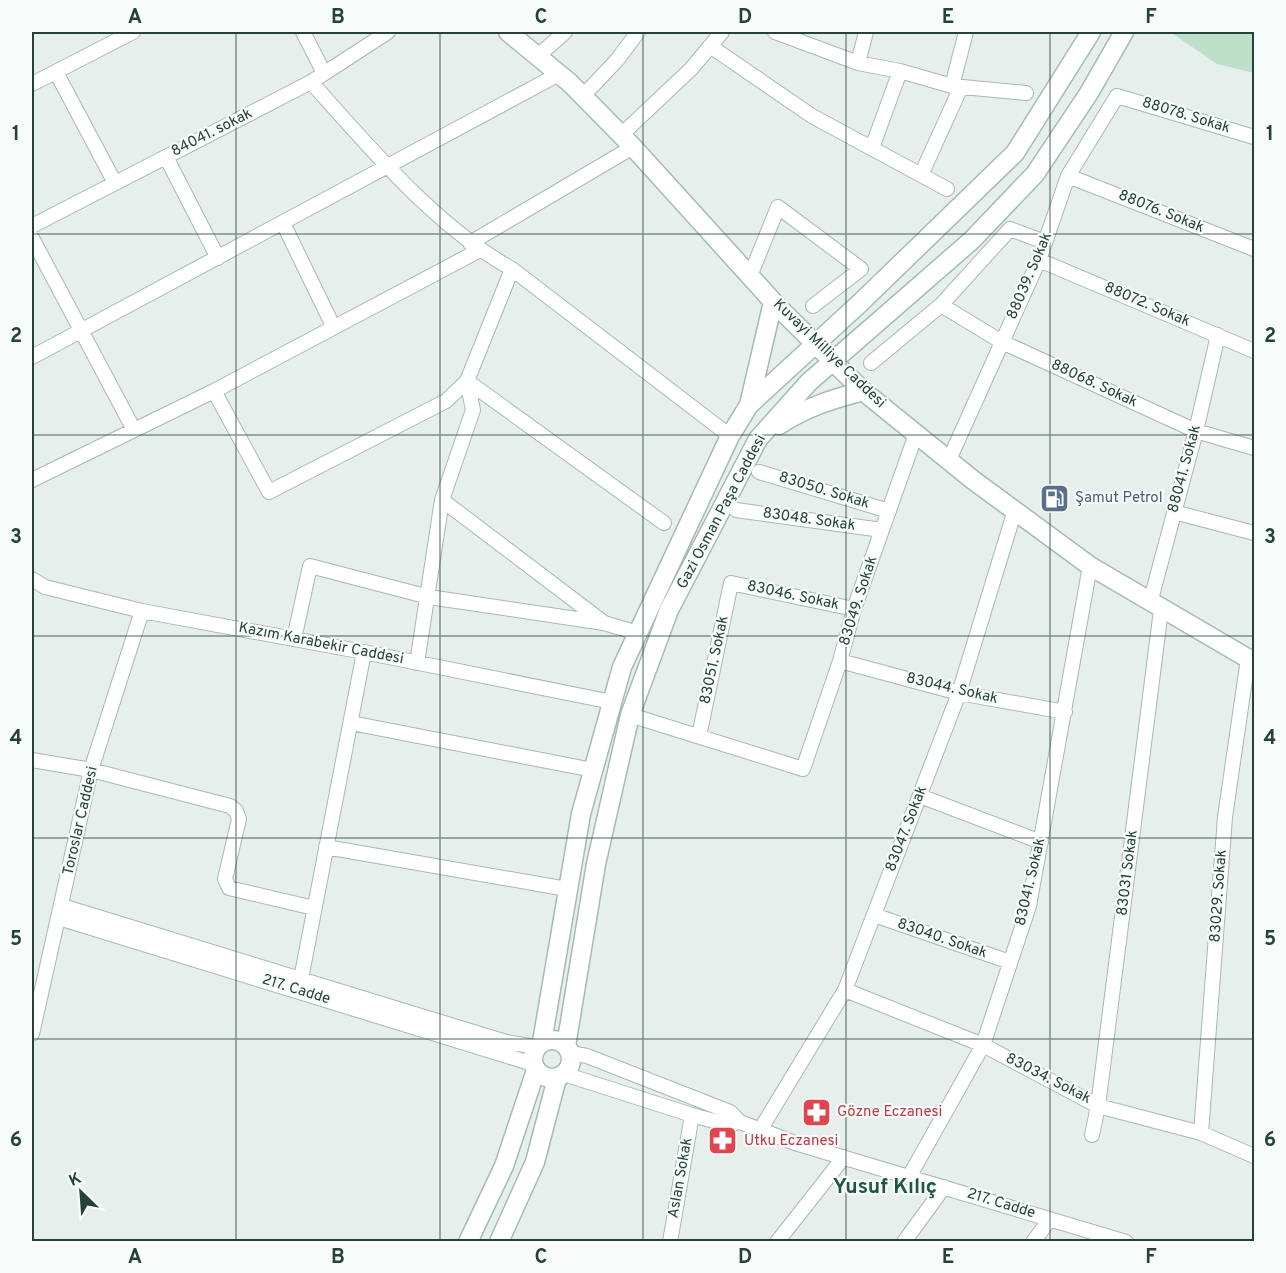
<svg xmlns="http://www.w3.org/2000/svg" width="1286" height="1273" font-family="Overpass,sans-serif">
  <rect width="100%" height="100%" fill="#e6efeb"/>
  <path fill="#bfe0c8" d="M1170 32H1254V73L1217 64Z"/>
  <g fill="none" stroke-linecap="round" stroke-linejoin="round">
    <defs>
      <path id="street" d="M303 32 324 73
        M775 32 858 63 900 71 952 86 1026 93
        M710 46 812 116 947 189
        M538 56 565 32
        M858 63 866 32
        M56 72 115 183
        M311 82C369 147 435 226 512 269L730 436
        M32 84 133 32
        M952 86 966 32
        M583 96 617 60 638 32
        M621 135 691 69 722 32
        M872 148 900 71
        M166 157 218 258
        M921 175 961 87
        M1068 176 1254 249
        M283 223 333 326
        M32 226 311 82 388 32
        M32 238 134 430
        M470 243 633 147
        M1039 260 1254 351
        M750 276 778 207 861 269 813 306
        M941 305 1002 342 1196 431 1254 448
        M32 357 559 74
        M871 363 941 305 1010 229 1045 242
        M467 381 664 523
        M214 391 269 492 446 401 467 381 512 269
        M949 460 1039 260 1068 176 1117 96 1254 137
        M759 472 889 511
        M32 480 214 391 478 251
        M442 500 603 622
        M736 510 882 530
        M1174 512 1254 533
        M32 579 45 587 142 611 364 652 612 702
        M1150 603 1196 431 1218 335
        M294 639 310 566 429 597 604 623 638 633
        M840 661 959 693 1065 712
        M417 663 442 500 473 410 467 381
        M630 715 803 769 840 661 854 609 916 434
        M351 723 593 770
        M699 736 731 583 854 609
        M32 760 91 770 230 806 236 811 239 819 225 879 229 888 314 908
        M920 796 1041 842
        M326 847 567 889
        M62 906 506 1042 536 1047
        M874 915 1010 962
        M59 918 533 1064
        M301 979 364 652
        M845 990 983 1045 1098 1106 1201 1133 1254 1156
        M32 1034 91 770 142 611
        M570 1053 587 1056 730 1112 740 1122
        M564 1074 692 1115 725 1124 740 1122 795 1143 1126 1242
        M760 1130 845 990 959 693 1015 510
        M1201 1133 1225 817 1248 659
        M1092 1135 1098 1106 1161 610
        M909 1177 983 1045 1029 906 1090 566
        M670 1242 692 1115
        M777 1242 844 1157
        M904 1242 944 1187
        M1033 1242 1050 1219"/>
      <path id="secondary" d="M508 32 570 83 633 147 778 307 863 391 973 480 1090 566 1254 662
        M749 405 773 302
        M779 425C806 407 833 399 863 391
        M533 1059a19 19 0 1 1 38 0a19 19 0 1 1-38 0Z
        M542 1042 581 814 622 667 730 436 749 405 859 304 1015 153 1091 32
        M566 1046 596 864 630 715 669 610 758 439 809 382 972 240 1035 174 1089 93 1124 32
        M468 1242 504 1166 536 1070
        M499 1242 535 1162 557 1078"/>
    </defs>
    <use href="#street" stroke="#a8b8b2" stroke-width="16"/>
    <use href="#secondary" stroke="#a4bbb3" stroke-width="21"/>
    <use href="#street" stroke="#fff" stroke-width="14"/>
    <use href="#secondary" stroke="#fff" stroke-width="18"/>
  </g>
  <path fill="none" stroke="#24423a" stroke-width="1.5" stroke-opacity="0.55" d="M236 32V1242M440 32V1242M643 32V1242M846 32V1242M1050 32V1242M32 234H1254M32 435H1254M32 636H1254M32 838H1254M32 1039H1254"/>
  <defs>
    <symbol id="fuel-square" viewBox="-11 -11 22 22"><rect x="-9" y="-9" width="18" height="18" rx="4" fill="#5c6f8a" stroke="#f7fbf9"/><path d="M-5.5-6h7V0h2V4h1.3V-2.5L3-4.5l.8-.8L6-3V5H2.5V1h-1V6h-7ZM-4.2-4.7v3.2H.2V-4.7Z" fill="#fff"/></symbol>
    <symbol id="pharmacy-square" viewBox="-11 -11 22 22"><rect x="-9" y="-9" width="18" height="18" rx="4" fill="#e0444e" stroke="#f7fbf9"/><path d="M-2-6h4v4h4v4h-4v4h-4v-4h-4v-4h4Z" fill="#fff"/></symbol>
  </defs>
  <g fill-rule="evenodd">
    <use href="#fuel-square" x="1038" y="482" width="33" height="33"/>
    <use href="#pharmacy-square" x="800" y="1096" width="33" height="33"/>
    <use href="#pharmacy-square" x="706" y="1124" width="33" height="33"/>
  </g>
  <g text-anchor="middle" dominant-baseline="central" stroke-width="4.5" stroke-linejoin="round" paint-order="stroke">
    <g font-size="15" fill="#24423a" stroke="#f7fbf9">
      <text transform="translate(1186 116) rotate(17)">88078. Sokak</text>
      <text transform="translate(212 133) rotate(-27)">84041. sokak</text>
      <text transform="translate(1161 212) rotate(22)">88076. Sokak</text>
      <text transform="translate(1030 276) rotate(-67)">88039. Sokak</text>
      <text transform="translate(1147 305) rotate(23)">88072. Sokak</text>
      <text transform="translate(829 354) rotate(44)">Kuvayi Milliye Caddesi</text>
      <text transform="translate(1094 384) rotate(25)">88068. Sokak</text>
      <text transform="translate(1185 469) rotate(-75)">88041. Sokak</text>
      <text transform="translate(824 491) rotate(17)">83050. Sokak</text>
      <text transform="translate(722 512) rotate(-62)">Gazi Osman Paşa Caddesi</text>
      <text transform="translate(809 520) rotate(8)">83048. Sokak</text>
      <text transform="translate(793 596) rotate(12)">83046. Sokak</text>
      <text transform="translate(859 601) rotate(-72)">83049. Sokak</text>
      <text transform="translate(321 644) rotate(11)">Kazım Karabekir Caddesi</text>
      <text transform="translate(715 660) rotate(-78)">83051. Sokak</text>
      <text transform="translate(952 689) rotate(13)">83044. Sokak</text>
      <text transform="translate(81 821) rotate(-77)">Toroslar Caddesi</text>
      <text transform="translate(907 829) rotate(-69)">83047. Sokak</text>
      <text transform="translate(1128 873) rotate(-83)">83031 Sokak</text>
      <text transform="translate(1031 882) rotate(-77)">83041. Sokak</text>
      <text transform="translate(1219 896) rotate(-86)">83029. Sokak</text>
      <text transform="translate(942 939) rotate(19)">83040. Sokak</text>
      <text transform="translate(296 990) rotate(17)">217. Cadde</text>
      <text transform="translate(1048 1079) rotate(27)">83034. Sokak</text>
      <text transform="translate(681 1178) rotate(-80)">Aslan Sokak</text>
      <text transform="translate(1001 1204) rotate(17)">217. Cadde</text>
    </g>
    <g font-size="15" fill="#4e5e75" stroke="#f7fbf9" text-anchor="start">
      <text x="1075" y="498">Şamut Petrol</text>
    </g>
    <g font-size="15" fill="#be3a42" stroke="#f7fbf9" text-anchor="start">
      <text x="837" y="1112">Gözne Eczanesi</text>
      <text x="744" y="1141">Utku Eczanesi</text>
    </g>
    <g font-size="21" font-weight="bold" fill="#1f5548" stroke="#f7fbf9">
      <text x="885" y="1187">Yusuf Kılıç</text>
    </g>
  </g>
  <rect width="1286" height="1273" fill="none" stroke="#f7fbf9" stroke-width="66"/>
  <g transform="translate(81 1192) rotate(335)" stroke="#f7fbf9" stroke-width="4.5" paint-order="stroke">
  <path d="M0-4.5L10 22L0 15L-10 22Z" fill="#24423a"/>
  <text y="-9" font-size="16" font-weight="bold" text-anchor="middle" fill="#24423a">K</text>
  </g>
  <rect x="33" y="33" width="1220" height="1207" fill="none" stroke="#24423a" stroke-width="2"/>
  <g font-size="20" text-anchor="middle" font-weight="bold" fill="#24423a">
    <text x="135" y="23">A</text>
    <text x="338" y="23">B</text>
    <text x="541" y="23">C</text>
    <text x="745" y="23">D</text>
    <text x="948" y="23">E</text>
    <text x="1151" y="23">F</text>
    <text x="16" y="140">1</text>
    <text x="1270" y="140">1</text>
    <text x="16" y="342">2</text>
    <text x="1270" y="342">2</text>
    <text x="16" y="543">3</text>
    <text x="1270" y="543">3</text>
    <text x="16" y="744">4</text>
    <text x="1270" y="744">4</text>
    <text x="16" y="945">5</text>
    <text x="1270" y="945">5</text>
    <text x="16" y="1146">6</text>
    <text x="1270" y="1146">6</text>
    <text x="135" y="1263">A</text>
    <text x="338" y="1263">B</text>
    <text x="541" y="1263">C</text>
    <text x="745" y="1263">D</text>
    <text x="948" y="1263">E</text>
    <text x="1151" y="1263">F</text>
  </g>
</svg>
